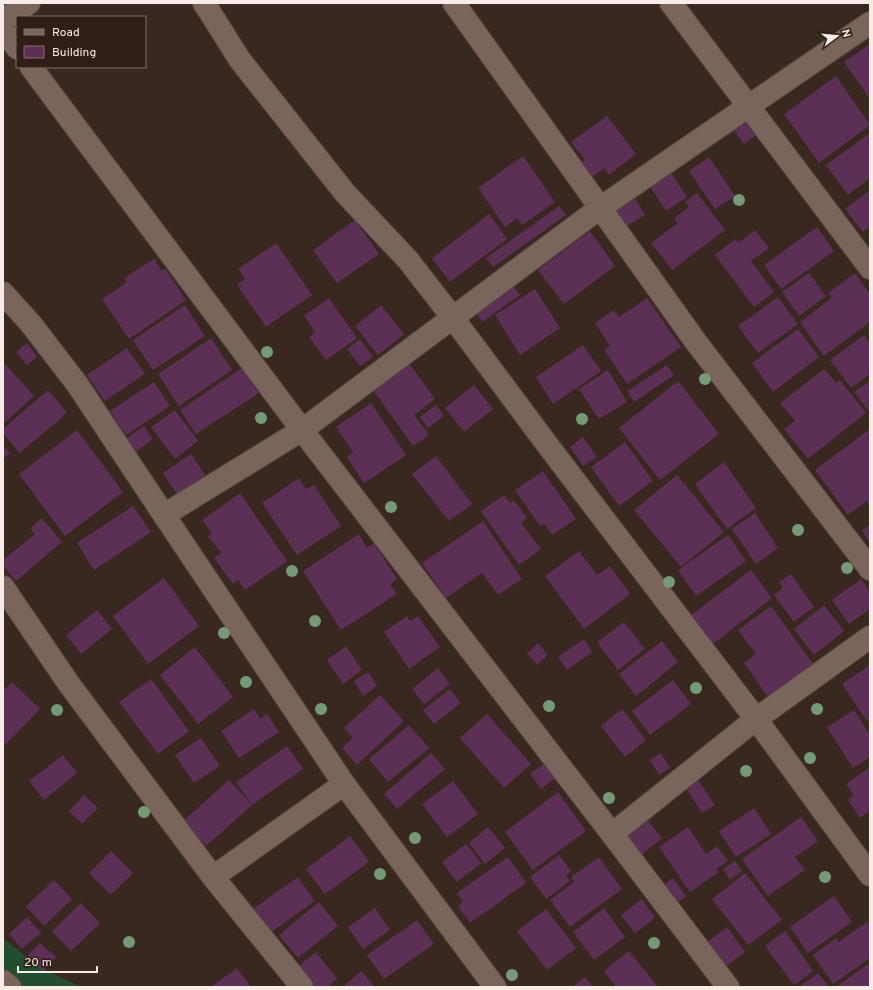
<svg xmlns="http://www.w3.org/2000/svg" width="873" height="990" font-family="Overpass,sans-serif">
  <rect width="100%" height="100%" fill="#392820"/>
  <path fill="#234d30" d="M3 938 4 939 41 968 81 987H3Z"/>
  <path fill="#5c2f55" d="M870 44V99L844 62Z
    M836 76 870 125 819 163 784 114Z
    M607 116 636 154 609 175 604 168 592 177 581 162 585 160 571 142Z
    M748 119 758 134 744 144 733 129Z
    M870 133V178L848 195 826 165Z
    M523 156 555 202 522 225 517 218 505 227 478 188Z
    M709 157 735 196 715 209 689 171Z
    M670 171 687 197 666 211 649 185Z
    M870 190V227L863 232 845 209Z
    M697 193 725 230 672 270 651 243 678 223 674 218 689 207 685 202Z
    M634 196 645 215 624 228 613 209Z
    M559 206 566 215 493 267 486 258Z
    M489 214 507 239 450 282 432 258Z
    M355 220 379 254 337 283 313 250Z
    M817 227 834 251 781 289 764 265Z
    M755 230 769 248 751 261 774 292 754 307 715 255 735 239 738 243Z
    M590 231 615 266 564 304 538 270Z
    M276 243 312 295 266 327 237 285 245 279 238 269Z
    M154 259 162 271 165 268 186 300 129 339 102 299 127 282 124 278Z
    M809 273 826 296 799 316 782 292Z
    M855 273 870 294V322L824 356 800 322 832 298 828 293Z
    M511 283 520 295 482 322 474 310Z
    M535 289 560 328 520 355 495 315Z
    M778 297 798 324 758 353 738 326Z
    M329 298 357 338 326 360 309 337 315 332 304 316Z
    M647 298 681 347 627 384 604 350 610 346 595 323 614 310 619 317Z
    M185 305 205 336 153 370 133 340Z
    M381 305 404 334 378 355 355 326Z
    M798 329 819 357 773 392 752 363Z
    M864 335 870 343V374L851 388 830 360Z
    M211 338 232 370 179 406 158 374Z
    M360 339 373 357 360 366 347 349Z
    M27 343 37 357 27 365 16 352Z
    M583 345 601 371 553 404 536 377Z
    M127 348 145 374 105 401 87 375Z
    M3 362 34 396 3 424Z
    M409 363 435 399 414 415 429 435 413 446 373 390Z
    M667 365 674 375 634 402 627 391Z
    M242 368 259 393 196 434 180 410Z
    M824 369 836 383 840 380 866 413 808 459 784 429 795 421 780 403Z
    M608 370 627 402 599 419 579 389Z
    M678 381 719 434 660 480 619 428Z
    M870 381V413L854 392Z
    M154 382 170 406 126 435 110 411Z
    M474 385 493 409 464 432 445 408Z
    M48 390 67 413 20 453 3 434V429Z
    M371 403 406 455 364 483 347 457 353 452 336 427Z
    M436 405 444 416 428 428 420 417Z
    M175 410 198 441 175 459 151 427Z
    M144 426 153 439 130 456 120 443Z
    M870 429V506L867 501 848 515 815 470Z
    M77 430 123 492 65 536 19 474Z
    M583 437 597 457 583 466 570 447Z
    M625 442 653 481 619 506 591 467Z
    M3 445 10 453 3 459Z
    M191 454 205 475 177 494 163 473Z
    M436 456 472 504 449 521 412 474Z
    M724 462 756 508 727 529 695 484Z
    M543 471 576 519 552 535 544 523 540 526 515 490Z
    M677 475 724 532 681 567 634 510Z
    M299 478 306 489 314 485 341 526 297 555 262 503Z
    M240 493 287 561 245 590 238 580 233 584 214 558 221 553 208 536 212 534 202 520Z
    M504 495 510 503 514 500 527 518 521 523 541 549 519 565 481 511Z
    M133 506 151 532 94 570 77 543Z
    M755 513 778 548 756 564 732 529Z
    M42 518 62 542 16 581 3 565V560L35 534 30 528Z
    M483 521 522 579 498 595 482 573 446 598 422 563Z
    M870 525V543L862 530Z
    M359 534 367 548 374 543 397 579 390 584 397 594 341 630 303 571Z
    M728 535 746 561 696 596 678 570Z
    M579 551 597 575 610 566 630 594 584 629 545 576Z
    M751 570 772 598 713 644 691 615Z
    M791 574 814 607 794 622 774 595 783 588 779 582Z
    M164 578 199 626 148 664 113 616Z
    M861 579 870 592V609L849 624 832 600Z
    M824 605 844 631 814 655 794 629Z
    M771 606 813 664 768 697 744 663 756 654 738 630Z
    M97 610 112 629 81 654 66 635Z
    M407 616 410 621 418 616 440 647 409 669 384 632Z
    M624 622 645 649 618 670 597 642Z
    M584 639 592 652 567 670 558 657Z
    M662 641 678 662 636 696 619 674Z
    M538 643 548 655 537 665 527 653Z
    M346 646 362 670 343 684 327 660Z
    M195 647 233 697 198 724 160 675Z
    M870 665V719L867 721 842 684Z
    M438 668 450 684 424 704 412 689Z
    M368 672 377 686 363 696 354 681Z
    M151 679 189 731 158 754 119 702Z
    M673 680 691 704 650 735 632 711Z
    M12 682 40 709 3 747V691Z
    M450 689 461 703 434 724 423 710Z
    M380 695 404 721 357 765 342 748 353 738 344 728Z
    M254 709 260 719 267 714 279 732 239 758 221 731Z
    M622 709 646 740 625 757 601 726Z
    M854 710 870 735V757L853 768 827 727Z
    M487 714 531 764 504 788 460 738Z
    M409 725 429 748 388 782 369 759Z
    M201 738 220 766 194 783 175 755Z
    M287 746 303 769 252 805 236 782Z
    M431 753 445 769 397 809 384 794Z
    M661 753 670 768 659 775 650 760Z
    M63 755 77 773 44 800 29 781Z
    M545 763 556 778 541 789 530 774Z
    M870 767V811L860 818 848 800 854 795 846 784Z
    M229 780 252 805 206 846 183 821Z
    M698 780 715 805 702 813 686 788Z
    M453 781 478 814 447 837 422 804Z
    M558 792 586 831 533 870 505 832Z
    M84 795 98 808 82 824 69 811Z
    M754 808 771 834 736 857 719 831Z
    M645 817 662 838 637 859 620 837Z
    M801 817 818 841 795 857 805 870 768 896 742 859Z
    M488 827 505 848 485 864 469 843Z
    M688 827 706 854 717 846 728 861 716 869 719 872 690 892 659 847Z
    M350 836 369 862 325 894 306 869Z
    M466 844 481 863 457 882 442 862Z
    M111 851 133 873 111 895 89 873Z
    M559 855 571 871 566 876 570 881 546 899 530 877Z
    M508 857 526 883 470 923 458 906 463 902 457 893Z
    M599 857 622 889 570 927 550 900 574 882 571 877Z
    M735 861 742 871 730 880 723 869Z
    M745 873 782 920 748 945 712 899Z
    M298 877 315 901 267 935 250 911Z
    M673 878 686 896 671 908 658 889Z
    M54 880 72 899 44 926 26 906Z
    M834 896 852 922 808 953 790 927Z
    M642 899 655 918 635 933 621 915Z
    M319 902 338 926 298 958 279 935Z
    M81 903 100 923 71 951 52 931Z
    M375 908 390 930 363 949 348 927Z
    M604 908 625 937 594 960 573 932Z
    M546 909 576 948 547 970 517 931Z
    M27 917 41 933 22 949 9 934Z
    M417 920 434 944 384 979 367 955Z
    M868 921 870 924V958L833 984 813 955 836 938 839 942Z
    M727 927 745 952 724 968 705 944Z
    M785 931 813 971 794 985 765 946Z
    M40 943 56 957 43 971 28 955Z
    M629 951 658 987H616L604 971Z
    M316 952 337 979 328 987H311L296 968Z
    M868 964 870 967V987H836Z
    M237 968 251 987H211Z
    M361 971 375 987H343Z
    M818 973 829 987H799Z
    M585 977 593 987H572Z"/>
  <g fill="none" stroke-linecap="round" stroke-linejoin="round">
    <defs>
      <path id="minor" d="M204 3 240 60 345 193 408 260 453 318 546 443 756 719 870 875
        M454 3 696 342 870 569
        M671 3 870 268
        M3 20 29 3
        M3 30 17 48
        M31 67 302 430 612 834 728 987
        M3 293 31 324 77 384 164 515 344 784 495 987
        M164 515 302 430 600 208 870 23
        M3 587 69 684 213 877 302 987
        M612 834 756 719 870 637
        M213 877 344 784
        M3 981 10 987"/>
    </defs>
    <use href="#minor" stroke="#54463e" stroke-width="24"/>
    <use href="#minor" stroke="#79655c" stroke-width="22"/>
  </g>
  <g fill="#749a76">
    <circle cx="739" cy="200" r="6"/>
    <circle cx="267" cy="352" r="6"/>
    <circle cx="705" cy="379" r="6"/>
    <circle cx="261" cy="418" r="6"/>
    <circle cx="582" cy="419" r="6"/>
    <circle cx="391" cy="507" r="6"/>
    <circle cx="798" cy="530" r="6"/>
    <circle cx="847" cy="568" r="6"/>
    <circle cx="292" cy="571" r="6"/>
    <circle cx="669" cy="582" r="6"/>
    <circle cx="315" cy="621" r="6"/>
    <circle cx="224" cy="633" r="6"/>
    <circle cx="246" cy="682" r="6"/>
    <circle cx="696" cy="688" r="6"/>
    <circle cx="549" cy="706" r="6"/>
    <circle cx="321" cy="709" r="6"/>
    <circle cx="817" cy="709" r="6"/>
    <circle cx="57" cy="710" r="6"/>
    <circle cx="810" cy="758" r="6"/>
    <circle cx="746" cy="771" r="6"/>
    <circle cx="609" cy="798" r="6"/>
    <circle cx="144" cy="812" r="6"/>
    <circle cx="415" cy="838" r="6"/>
    <circle cx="380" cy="874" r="6"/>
    <circle cx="825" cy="877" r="6"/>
    <circle cx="129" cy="942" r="6"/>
    <circle cx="654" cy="943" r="6"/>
    <circle cx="512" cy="975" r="6"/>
  </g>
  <rect width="873" height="990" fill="none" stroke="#f7ece6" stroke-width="8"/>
  <rect x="16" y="16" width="130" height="52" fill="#2f1e16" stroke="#7f7069"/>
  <rect x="24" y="29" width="20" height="6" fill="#79655c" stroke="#7f7069"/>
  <text x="52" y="36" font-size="12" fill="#f7ece6">Road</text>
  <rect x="24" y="46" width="20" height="12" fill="#5c2f55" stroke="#7f7069"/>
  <text x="52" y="56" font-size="12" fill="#f7ece6">Building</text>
  <g transform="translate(837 36) rotate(74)" stroke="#2f1e16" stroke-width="3" paint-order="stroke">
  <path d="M0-3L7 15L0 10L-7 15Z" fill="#f7ece6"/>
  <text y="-6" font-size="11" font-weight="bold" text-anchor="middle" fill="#f7ece6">N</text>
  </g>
  <path d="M18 966v6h79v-6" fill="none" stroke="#f7ece6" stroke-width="2"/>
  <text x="24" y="966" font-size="12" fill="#f7ece6" stroke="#2f1e16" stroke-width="3" paint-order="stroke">20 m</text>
</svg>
